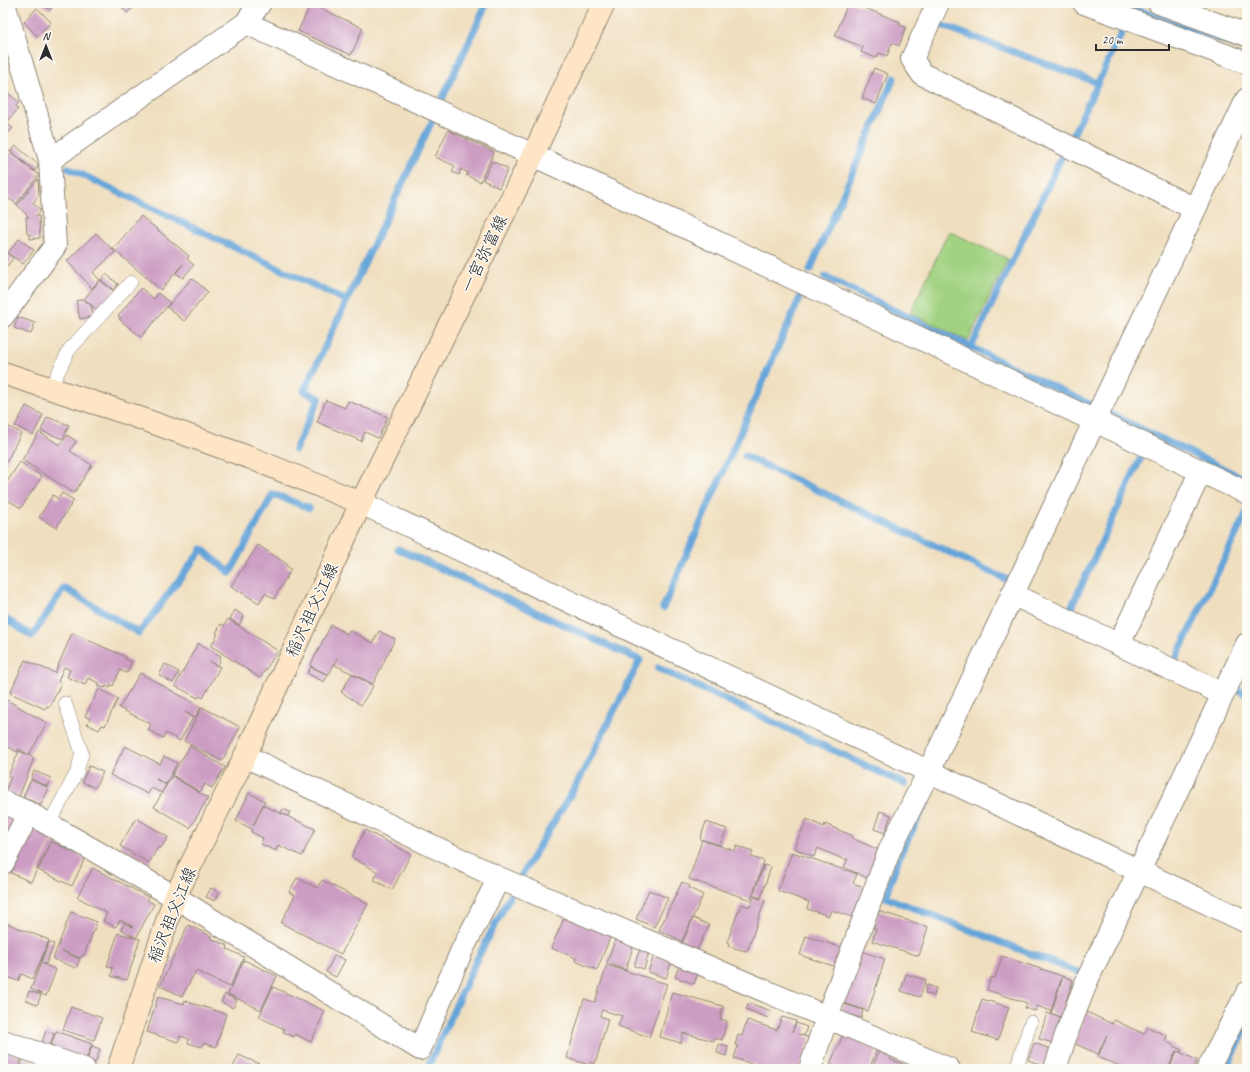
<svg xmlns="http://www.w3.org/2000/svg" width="1250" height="1072" font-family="Caveat,'Klee One',sans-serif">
  <rect width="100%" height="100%" fill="#fdfcf7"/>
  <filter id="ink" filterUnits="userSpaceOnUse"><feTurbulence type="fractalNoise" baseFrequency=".025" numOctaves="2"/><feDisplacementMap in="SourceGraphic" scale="8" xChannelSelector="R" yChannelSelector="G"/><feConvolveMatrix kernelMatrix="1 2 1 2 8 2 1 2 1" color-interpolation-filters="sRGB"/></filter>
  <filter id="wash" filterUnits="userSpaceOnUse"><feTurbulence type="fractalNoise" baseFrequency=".012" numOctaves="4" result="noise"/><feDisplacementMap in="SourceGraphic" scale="16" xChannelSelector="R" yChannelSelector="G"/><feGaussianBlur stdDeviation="0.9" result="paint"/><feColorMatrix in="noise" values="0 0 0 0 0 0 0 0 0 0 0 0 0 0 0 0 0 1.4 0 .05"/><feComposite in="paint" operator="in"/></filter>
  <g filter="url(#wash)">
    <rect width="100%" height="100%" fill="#f0dfbf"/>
    <path fill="#a1d281" stroke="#667e56" d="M949 231 1008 259 968 341 910 313Z"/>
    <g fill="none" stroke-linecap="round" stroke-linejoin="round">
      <path stroke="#66a5d9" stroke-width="7" d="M1119 3 1247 49
        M938 24 1098 83
        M442 99 487 3
        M1071 139 1124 28
        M68 168 347 301
        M810 270 894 78
        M825 277 1089 404
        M971 348 1063 154
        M1112 415 1247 480
        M295 450 319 398 304 391 434 117
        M745 456 1010 581
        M398 549 640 660 577 784 521 876
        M663 608 801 295
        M1070 610 1144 451
        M3 617 32 636 64 588 139 633 202 549 230 573 273 494 309 508
        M1175 660 1247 512
        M658 668 905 784
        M1235 689 1247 694
        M926 803 900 855 885 897 1080 973
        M427 1069 475 963 510 896
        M1227 1069 1247 1026"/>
    </g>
    <g id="blocks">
      <path fill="#cc9cc3" d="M40 3H55L50 10Z
        M118 3H138L127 13Z
        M848 3H852L900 22 899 25 906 27 899 46 892 43 887 56 879 53 876 58 861 52 863 47 835 36Z
        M311 4 363 28 351 55 298 31Z
        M37 8 51 22 37 36 24 22Z
        M874 68 888 74 876 104 862 98Z
        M3 89 19 102 16 106 18 109 3 127Z
        M7 123 13 128 3 139V128Z
        M448 130 494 152 480 182 466 175 468 173 461 169 459 175 452 172 455 166 435 157Z
        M3 146 39 175 16 204 3 194Z
        M16 146 39 165 35 171 11 151Z
        M492 161 508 169 499 188 483 180Z
        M38 179 39 195 33 203 41 210 36 216H39L40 238 30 239V234H27L26 217H29L17 205Z
        M141 216 189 256 187 259 194 265 183 278 176 273 183 264 161 290 113 249Z
        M96 233 115 252 93 273 100 280 92 288 67 261Z
        M19 239 34 250 23 264 8 253Z
        M6 252 13 258 3 272V256Z
        M106 274 118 284 113 290 101 280Z
        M192 278 208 292 184 321 167 307Z
        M100 280 116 293 100 312 84 299Z
        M141 288 154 299 158 293 170 303 141 337 119 319 121 318 118 316Z
        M83 299 91 305 93 316 80 319 76 301Z
        M18 317 35 323 31 334 14 328Z
        M326 400 345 408 348 401 388 417 378 438 365 432 361 441 317 422Z
        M26 406 43 415 33 435 15 426Z
        M47 417 69 425 63 439 41 431Z
        M3 424 21 433 6 463 3 462Z
        M39 432 60 445 67 435 76 441 70 451 92 465 74 493 22 460Z
        M20 462 42 476 21 508 3 497V488Z
        M62 493 74 500 56 528 39 517 53 495 58 499Z
        M258 545 287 564 286 566 291 569 274 599 265 593 259 603 231 586Z
        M235 610 244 616 239 625 230 619Z
        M228 619 278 651 260 678 211 646 218 634 216 633 221 624 224 626Z
        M331 625 347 634 349 630 373 643 379 631 395 639 373 684 335 665 337 658 329 675 310 666Z
        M72 633 126 657 125 659 132 662 127 673 120 670 113 686 111 684 110 688 106 686 105 688 98 686 99 683 88 678 85 685 67 677 70 670 64 667 58 681 61 683 50 707 47 706 45 709 10 693 25 660 55 673Z
        M198 643 221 656 218 666 210 662 220 667 203 698 200 696 198 698 175 686Z
        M165 664 179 672 173 683 159 675Z
        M311 667 328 675 324 682 307 673Z
        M140 673 201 707 195 718 185 712 193 718 180 741 166 733 163 738 148 730 151 724 119 708Z
        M352 674 373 686 361 705 341 692Z
        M99 689 118 699 105 726 102 725 99 730 87 724 90 719 85 716Z
        M5 699 47 723 29 755 19 749 17 752 3 744V702Z
        M202 707 240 727 222 761 184 741Z
        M125 746 160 764 164 756 177 763 166 784 156 779 166 785 162 792 172 776 208 798 190 828 154 807 162 793 151 788 148 794 110 775Z
        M190 746 225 767 212 788 205 784 200 792 172 775Z
        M19 751 34 758 19 797 5 791 11 777 8 776Z
        M89 766 103 772 95 788 82 782Z
        M34 771 51 778 47 786 31 779Z
        M31 780 49 788 41 805 23 797Z
        M249 793 265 801 253 826 263 805 315 829 302 856 278 845 276 851 261 844 263 838 251 832 252 829 236 821Z
        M283 809 290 812 288 816 281 813Z
        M880 811 891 815 885 833 874 829Z
        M3 812 16 818 9 833 3 831Z
        M136 818 168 837 161 848 158 847 149 863 120 846Z
        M807 819 824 827 825 824 853 836 852 838 856 840 879 850 867 878 844 867 848 859H843L818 848 814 857 794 848Z
        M706 822 727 829 720 845 700 839Z
        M33 827 53 836 31 882 11 873Z
        M365 830 411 854 392 890 374 880 378 872 351 857Z
        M702 840 735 851 737 846 753 851 751 857 764 861 751 900 689 879Z
        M52 842 85 858 72 886 38 870Z
        M792 852 857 874 853 883 864 887 853 917 831 910 829 916 807 909 809 902 778 891Z
        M764 865 771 867 761 898 753 895Z
        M93 868 148 897 147 900 154 904 136 938 121 929 125 923 133 927 120 920 116 927 103 921 107 913 77 897Z
        M297 878 317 888 322 880 368 904 341 954 281 923 295 895 289 892Z
        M682 882 690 886 689 888 703 895 682 941 659 930Z
        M211 888 219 892 215 901 206 897Z
        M649 890 668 898 654 927 636 919Z
        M754 897 765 900 748 949 745 951 728 946 729 943 727 942 741 904 750 907Z
        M879 911 928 927 919 956 872 941 876 929 873 928Z
        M71 912 97 922 84 955H82L81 958 62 951 80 959 76 968 53 959Z
        M566 914 612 933 597 970 575 961 576 958 551 948Z
        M693 918 709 925 697 950 682 943Z
        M3 922 49 940 33 979 21 974 18 981 3 975 6 968 3 967Z
        M188 925 211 936 210 938 228 946 227 949 244 957 230 987 196 971 182 996 160 986Z
        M118 933 140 939 127 980 111 976 113 968 107 966Z
        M806 936 843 948 836 967 800 955Z
        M616 937 634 943 626 970 607 963Z
        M49 942 54 944 46 964 41 962Z
        M641 946 650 949 644 969 634 966Z
        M861 951 885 959 868 1011 844 1003Z
        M335 955 345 960 336 977 326 972Z
        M654 955 672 961 666 978 648 972Z
        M1002 956 1062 976 1051 1011 1037 1006 1035 1011 1025 1008 1027 1003 987 990 991 977 995 978Z
        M244 960 277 976 261 1010 228 994Z
        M41 963 56 970 46 996 31 989Z
        M680 963 699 969 694 984 675 977Z
        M607 965 667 984 649 1037 618 1026 622 1016 602 1010 600 1016 608 1019 595 1064 590 1062 589 1065 567 1058 584 999 595 1002Z
        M906 974 926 980 920 997 901 991Z
        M1063 976 1073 980 1061 1017 1051 1013Z
        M927 985 936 988 934 996 925 993Z
        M273 987 325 1011 311 1042 295 1034 294 1037 283 1032 284 1029 259 1017Z
        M29 991 41 995 37 1005 26 1000Z
        M672 992 723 1006 720 1019 727 1021 722 1040 715 1038 714 1041 683 1033 681 1043 660 1037Z
        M225 994 237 1000 233 1008 221 1002Z
        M158 997 184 1004 185 1001 226 1014 216 1047 203 1043 202 1047 188 1043 189 1039 180 1036 178 1042 147 1032Z
        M982 999 1009 1007 998 1040 972 1032Z
        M749 1003 771 1011 768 1018 746 1009Z
        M844 1004 863 1010 861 1018 841 1012Z
        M71 1007 102 1018 94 1040 63 1030Z
        M1087 1012 1112 1024 1114 1020 1144 1034 1148 1027 1167 1036 1165 1041 1182 1050 1181 1052 1176 1051 1168 1069H1127L1098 1057 1107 1035 1098 1054 1073 1043Z
        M1047 1013 1061 1018 1053 1043 1039 1039Z
        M782 1017 796 1021 792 1032 796 1023 807 1027 804 1036 798 1034 810 1038 800 1069H767L734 1058 738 1046 735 1045 738 1035 742 1036 747 1020 777 1030Z
        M46 1031 54 1034 49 1047 41 1045Z
        M56 1031 92 1044 86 1060 50 1048Z
        M843 1035 877 1050 869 1069H842L830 1064Z
        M1034 1043 1051 1049 1045 1066 1028 1060Z
        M719 1044 728 1046 726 1056 717 1053Z
        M92 1046 100 1049 95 1063 87 1060Z
        M3 1050 22 1057 17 1069H3Z
        M1177 1051 1197 1060 1194 1069H1169Z
        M879 1052 891 1057 890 1059 914 1069H871Z
        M239 1055 270 1069H232Z
        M24 1058 37 1063 35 1069H20Z
        M38 1063 48 1067 47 1069H36Z"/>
    </g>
  </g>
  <g filter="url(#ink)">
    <use href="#blocks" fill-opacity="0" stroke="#8e8575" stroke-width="1"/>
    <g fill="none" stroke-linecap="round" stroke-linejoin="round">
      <defs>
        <path id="service" d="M50 389 69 350 131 282
          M49 824 77 772 82 753 65 703
          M1016 1069 1031 1022"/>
        <path id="minor" d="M938 3 912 59 922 74 1195 209
          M1084 3 1247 63
          M1159 3 1247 35
          M246 23 260 3
          M50 160 246 23 533 155 1247 493
          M3 316 55 246 50 160 4 3
          M1012 594 1223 694
          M1119 644 1201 471
          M245 756 499 878 949 1069
          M3 802 29 813 175 897 420 1049 462 950 499 878
          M3 863 29 813
          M3 1041 84 1069
          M810 1069 827 1017 890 849 929 771 1247 99
          M1055 1069 1067 1032 1088 978 1247 644
          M1208 1069 1247 993"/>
        <path id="tertiary" d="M361 503 1247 922"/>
        <path id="secondary" d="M3 373 123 412 251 458 361 503
          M118 1069 175 897 245 756 361 503 533 155 604 3"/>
      </defs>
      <use href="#service" stroke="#8e8575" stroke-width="14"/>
      <use href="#minor" stroke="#8e8575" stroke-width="24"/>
      <use href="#tertiary" stroke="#8e8575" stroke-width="24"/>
      <use href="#secondary" stroke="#8e8575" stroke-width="24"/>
      <use href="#service" stroke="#fff" stroke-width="13"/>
      <use href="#minor" stroke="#fff" stroke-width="22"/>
      <use href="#tertiary" stroke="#fff" stroke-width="22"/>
      <use href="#secondary" stroke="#fde5c5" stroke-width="22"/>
    </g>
  </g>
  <g text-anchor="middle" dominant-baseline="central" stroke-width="3" stroke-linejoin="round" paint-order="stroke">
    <g font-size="17" fill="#2b2b2b" stroke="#fdfcf7">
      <text transform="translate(484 254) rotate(-64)">一宮弥富線</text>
      <text transform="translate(312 610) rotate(-65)">稲沢祖父江線</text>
      <text transform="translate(172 915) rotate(-68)">稲沢祖父江線</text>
    </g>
  </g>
  <rect width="1250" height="1072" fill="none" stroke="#fdfcf7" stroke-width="16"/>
  <g transform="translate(46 46)" stroke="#fdfcf7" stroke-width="3" paint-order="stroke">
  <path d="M0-3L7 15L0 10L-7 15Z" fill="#2b2b2b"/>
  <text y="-6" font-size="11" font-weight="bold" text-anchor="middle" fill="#2b2b2b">N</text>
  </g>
  <path d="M1096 44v6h73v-6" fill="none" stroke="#2b2b2b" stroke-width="2"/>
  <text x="1102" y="44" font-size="12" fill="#2b2b2b" stroke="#fdfcf7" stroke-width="3" paint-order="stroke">20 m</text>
</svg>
